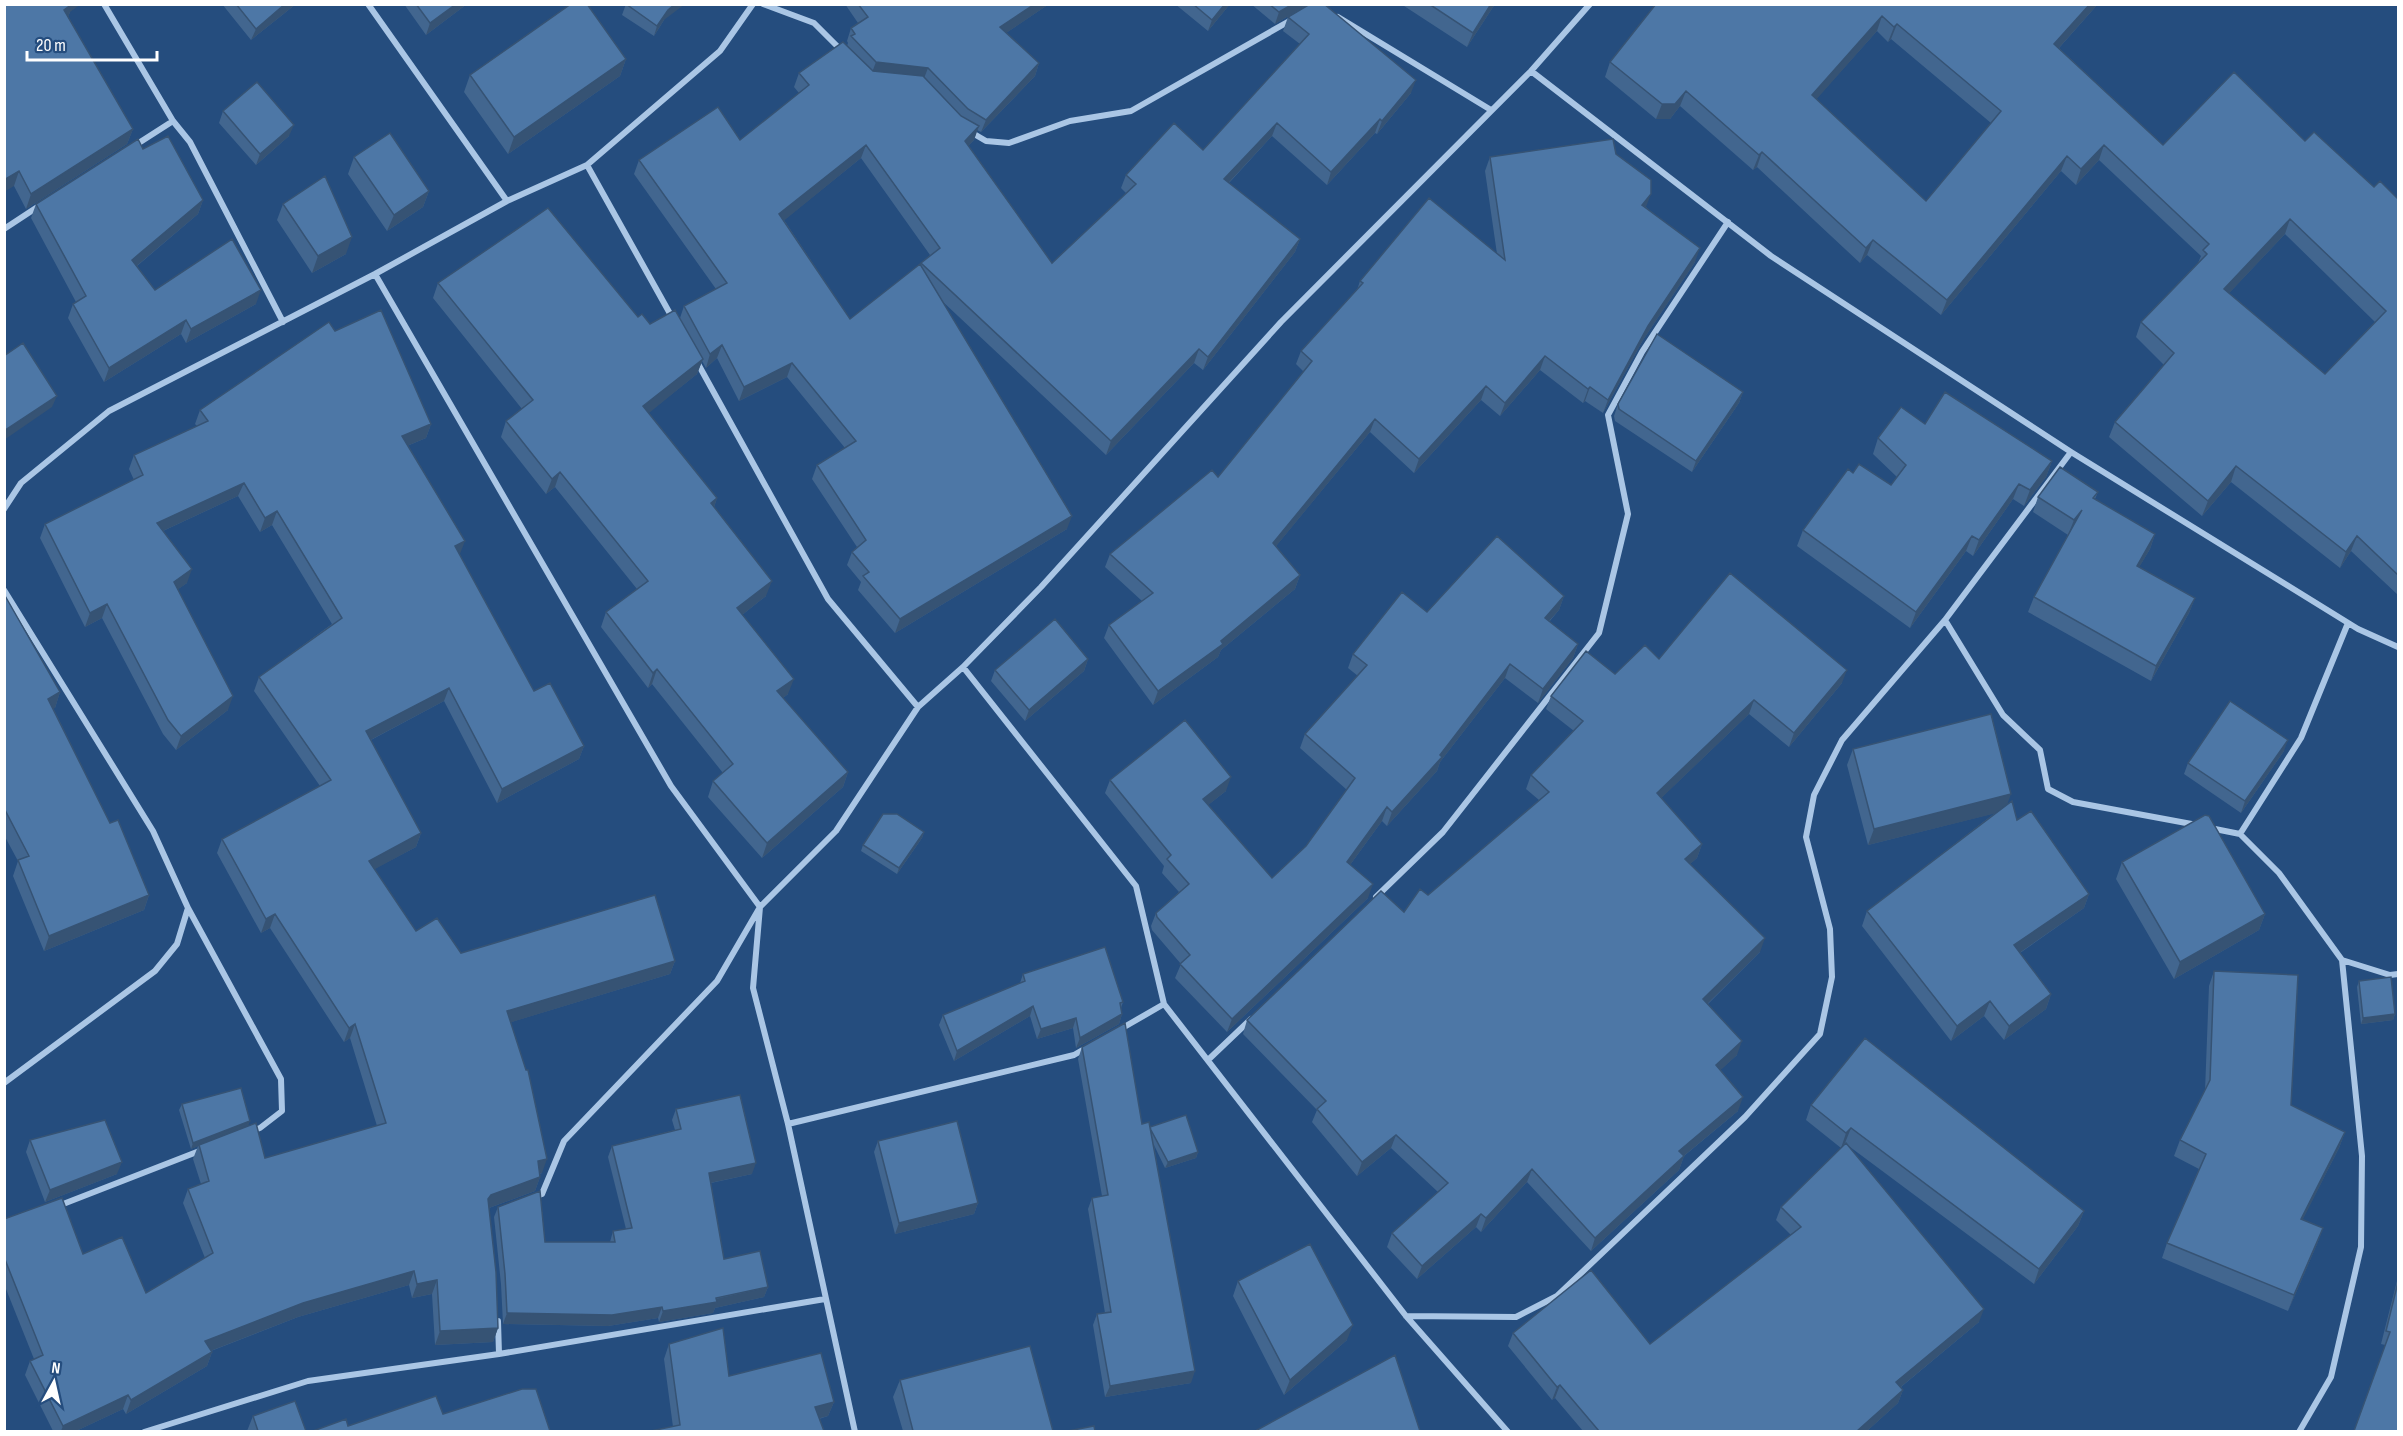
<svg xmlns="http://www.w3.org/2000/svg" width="2403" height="1436" font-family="'Sofia Sans Condensed',sans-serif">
  <rect width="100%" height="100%" fill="#254d7e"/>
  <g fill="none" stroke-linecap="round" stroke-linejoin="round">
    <path stroke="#aac6e5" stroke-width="6" d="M104 4 173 121 190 142 283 322
      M368 4 507 201
      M763 4 814 23 841 50
      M1338 17 1491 110
      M1531 71 1771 256 2071 452 2358 629 2398 647
      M969 131 986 141 1009 143 1070 121 1131 111 1293 19
      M134 146 173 121
      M587 165 673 319
      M4 229 39 206
      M375 274 671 786 760 907 753 988 788 1124 855 1432
      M697 362 828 599 918 707
      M4 509 21 483 109 411 375 274 507 201 587 165 720 51 753 4
      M4 590 153 831 188 908 177 944 155 971 4 1083
      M1945 620 2003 715 2040 750 2048 789 2073 802 2197 825
      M963 667 1136 886 1164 1004 1406 1316 1508 1432
      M2210 828 2240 834 2279 873 2342 960 2390 975 2398 974
      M2240 834 2301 738 2348 623
      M1376 897 1443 832 1599 633 1628 514 1608 415 1642 352 1728 222
      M188 908 281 1079 282 1111 260 1128 251 1131
      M1119 1030 1164 1004
      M1208 1060 1251 1019
      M788 1124 1074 1055 1086 1048
      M534 1197 542 1194 564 1141 717 981 760 907 836 831 918 707 963 667 1041 587 1281 322 1531 71 1590 4
      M58 1206 202 1150
      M1406 1316 1516 1317 1557 1296 1745 1117 1820 1034 1832 977 1830 929 1806 837 1814 795 1842 740 1945 620 2071 452
      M498 1321 499 1354
      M144 1432 308 1381 499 1354 825 1299
      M2299 1432 2331 1377 2361 1247 2362 1156 2342 960"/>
  </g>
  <path fill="#42668f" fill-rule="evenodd" d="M4 4 70 12 68 17 133 129 127 144 26 209 14 186Z
    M222 4H296L251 40Z
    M404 4H467L426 35Z
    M626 4 664 20 654 36 622 15Z
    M845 4H1049L1006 33 1039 63 1035 76 981 132 977 130 974 140 968 146 1052 263 1126 193 1121 188 1126 175 1203 150 1300 44 1283 31 1288 17 1411 93 1377 134 1375 133 1327 185 1272 136 1229 183 1300 239 1295 252 1203 370 1194 363 1106 455 942 301 1067 529 895 633 858 590 861 582 847 565 852 552 857 547 812 479 817 465 845 448 787 377 739 401 717 358 706 368 702 361 697 374 648 413 717 498 714 507 766 596 742 615 788 694 783 698 848 772 843 787 762 858 708 797 713 781 723 773 652 684 648 688 601 627 606 612 637 589 555 487 546 494 501 437 506 421 522 409 433 298 438 283 638 317 650 324 680 318 684 306 716 289 634 174 639 160 740 140 799 93 794 87 799 73 847 46 848 43 847 41 851 28 858 23ZM861 158 930 255 921 263 920 265 850 319 784 220Z
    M1175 4H1230L1208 31Z
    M1251 4H1306L1305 6 1275 24Z
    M1401 4H1495L1467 47Z
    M1656 4H2098L2059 48 2163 145 2305 141 2374 187 2398 199V595L2351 551 2340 568 2231 482 2202 516 2109 437 2115 422 2164 365 2136 337 2141 322 2198 263 2201 256 2099 160 2076 185 2061 171 1941 315 1867 255 1860 263 1757 167 1753 170 1680 106 1670 119H1656L1605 77 1610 62ZM1877 31 1888 42 1891 39 1991 123 1926 201 1816 99ZM2285 234 2375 322 2325 374 2229 293Z
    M626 59 620 76 508 154 464 92 470 75Z
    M223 111 289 136 256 165 219 123Z
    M143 149 203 200 198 214 137 266 155 290 256 304 186 343 181 334 104 382 68 318 73 304 76 302 31 218 36 204Z
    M1616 154 1646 207 1695 262 1643 340 1603 413 1585 401 1583 403 1540 370 1500 416 1481 400 1414 473 1370 432 1276 546 1300 575 1295 589 1221 650 1218 657 1153 705 1104 638 1109 625 1142 601 1105 567 1110 554 1218 477 1304 372 1296 364 1301 351 1357 290 1360 281 1497 254 1485 171 1490 157Z
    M354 157 429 191 423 207 387 231 348 174Z
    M283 204 346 254 312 273 277 220Z
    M335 331 431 424 426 438 407 446 460 555 534 691 584 746 579 759 497 803 444 701 371 740 421 833 416 847 374 869 416 931 461 953 675 961 670 974 511 1022 542 1173 540 1174V1177L535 1191 489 1208 498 1328 493 1342 435 1345 432 1294 412 1298 409 1285 298 1317 211 1351 212 1352 207 1366 126 1414 123 1409 76 1431H53L25 1375 30 1361 34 1359 4 1284V1219L83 1254 146 1293 205 1258 183 1203 188 1189 201 1184 193 1159 198 1146 191 1149 179 1110 182 1104 248 1126 265 1158 377 1126 350 1038 344 1042 270 928 261 933 217 853 222 839 320 786 254 691 259 677 332 624 272 525 260 532 238 496 163 531 187 583 178 589 228 710 176 750 163 734 102 618 85 627 40 538 45 524 134 480 129 469 134 455 197 426 195 424 200 410Z
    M1743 392 1739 403 1692 472 1615 421 1614 416 1618 404Z
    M1925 424 2052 461 2046 477 2024 506 2013 499 1973 556 1966 551 1910 628 1797 546 1803 530 1853 473 1891 485 1897 477 1873 454 1878 438Z
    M2098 492 2095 499 2155 534 2150 549 2139 567 2195 598 2189 613 2151 681 2028 612 2034 597 2068 535 2033 512 2038 497Z
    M4 594 60 692 55 708H53L110 823 149 895 144 910 44 951 13 876 18 861 4 835Z
    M1564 596 1559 610 1549 622 1578 644 1573 658 1538 703 1505 678 1440 762 1437 771 1387 826 1382 821 1350 865 1368 898 1227 1032 1175 978 1181 964 1152 930 1151 926 1156 913 1179 892 1162 873 1164 866 1105 793 1110 780 1226 791 1208 805 1272 878 1306 846 1347 790 1300 748 1305 734 1358 676 1348 668 1353 654 1427 612Z
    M1088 659 1084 671 1025 721 991 681 995 670Z
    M1659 659 1842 683 1789 747 1749 714 1661 798 1702 844 1697 858 1690 864 1760 952 1708 1004 1737 1055 1720 1070 1738 1111 1684 1156 1679 1170 1591 1251 1527 1182 1481 1232 1476 1227 1417 1279 1387 1247 1392 1233 1438 1192 1391 1148 1357 1176 1312 1122 1317 1110 1243 1034 1247 1020 1428 895 1539 800 1526 789 1531 775 1574 731 1546 709 1551 696Z
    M1853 749 2008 804 2017 820 2089 894 2084 908 2020 953 2051 994 2046 1009 2004 1040 1984 1016 1951 1041 1862 926 1867 911 1995 813 1868 845 1847 765Z
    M2284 751 2241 813 2184 774 2188 763Z
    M924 832 922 838 897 874 861 851 863 845Z
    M2122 862 2265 914 2259 930 2174 979 2116 879Z
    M2214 971 2291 1105 2345 1132 2339 1148 2302 1220 2323 1228 2317 1244 2288 1311 2162 1258 2167 1243 2199 1169 2174 1156 2180 1140 2205 1091 2209 986Z
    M1023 974 1123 1002 1121 1008 1122 1014 1119 1024 1076 1048 1073 1028 1037 1039 1030 1016 954 1061 939 1025 943 1015 1020 983Z
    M2359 981 2395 1014 2393 1020 2361 1024 2357 987Z
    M1082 1047 1142 1124 1150 1127 1198 1152 1196 1158 1165 1168 1154 1145 1191 1383 1105 1397 1093 1325 1097 1314 1105 1313 1088 1209 1092 1198 1102 1196 1078 1059Z
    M1811 1105 2084 1211 2078 1226 2034 1284 1846 1144 1979 1322 1901 1387 1903 1390 1898 1403 1867 1431H1583L1555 1398 1552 1400 1508 1346 1513 1333 1650 1344 1791 1235 1776 1220 1781 1207 1841 1148 1806 1120Z
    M676 1109 752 1174 711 1183 724 1259 768 1287 764 1297 715 1308 713 1313 659 1322 658 1318 608 1326 503 1324 501 1284 494 1217 498 1207 545 1242H610L613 1231 626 1229 608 1157 612 1146 675 1130 672 1120Z
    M30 1140 117 1174 45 1202 26 1152Z
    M878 1141 978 1203 974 1214 895 1234 874 1152Z
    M2398 1277V1431L2385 1345 2381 1344Z
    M1238 1281 1347 1340 1284 1395 1233 1296Z
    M669 1344 729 1376 834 1402 828 1416 819 1419 673 1427 664 1359Z
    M900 1380 1053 1431H903L893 1397Z
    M253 1416 306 1431H247Z"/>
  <path fill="#365374" d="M68 4H81L70 12 67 20 64 10Z
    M285 4H296L251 40 256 29Z
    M456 4H467L426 35 430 23Z
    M675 4H685L664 20 654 36 657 26 668 10Z
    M1035 4H1049L996 40 1000 27Z
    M1225 4H1230L1208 31 1212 20Z
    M1293 4H1306L1305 6 1275 24 1279 12Z
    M1491 4H1495L1467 47 1473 33Z
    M2090 4H2098L2049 59 2054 44Z
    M1882 16 1877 31 1807 110 1812 95Z
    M1897 24 1891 39 1888 42 1894 27Z
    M626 59 620 76 508 154 514 137Z
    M876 62 928 68 923 81 871 75Z
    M1039 63 1035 76 981 132 986 120Z
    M1416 80 1411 93 1377 134 1382 121Z
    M1686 91 1680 106 1670 119H1656L1662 104Z
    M1380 119 1375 133 1327 185 1331 172Z
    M1277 123 1272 136 1219 193 1224 179Z
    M294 125 289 136 256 165 260 154Z
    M979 126 974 140 960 155 965 141Z
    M133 129 127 144 26 209 31 194Z
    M866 145 861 158 775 228 779 214Z
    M2104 145 2099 160 2076 185 2081 169Z
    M1762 152 1757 167 1753 170 1759 155Z
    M2067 156 2061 171 1941 315 1947 300Z
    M19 171 14 186 4 192V180Z
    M429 191 423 207 387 231 394 215Z
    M1651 194 1646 207 1642 205Z
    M203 200 198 214 127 274 132 260Z
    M2290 219 2285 234 2219 304 2224 289Z
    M352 237 346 254 312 273 318 256Z
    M1300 239 1295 252 1203 370 1208 357Z
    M1873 240 1867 255 1860 263 1866 248Z
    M1700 248 1695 262 1643 340 1603 413 1608 400 1648 326Z
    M261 290 256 304 186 343 191 329Z
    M186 320 181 334 104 382 109 368Z
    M722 345 717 358 706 368 710 354Z
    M1199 349 1194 363 1106 455 1111 441Z
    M1545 356 1540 370 1500 416 1505 403Z
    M703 359 697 374 638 422 643 406Z
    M792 363 787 377 739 401 744 387Z
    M1486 386 1481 400 1414 473 1419 459Z
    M1590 387 1585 401 1583 403 1588 389Z
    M1743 392 1739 403 1692 472 1696 461Z
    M57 396 52 407 4 440V431Z
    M1375 419 1370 432 1268 556 1273 543Z
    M431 424 426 438 397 450 402 436Z
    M2052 461 2046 477 2024 506 2030 490Z
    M2236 466 2231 482 2202 516 2208 501Z
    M560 472 555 487 546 494 552 479Z
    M244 483 238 496 152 536 157 523Z
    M2019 484 2013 499 1973 556 1979 540Z
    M717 498 712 513 711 503Z
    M2082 510 2068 535 2074 520Z
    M277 511 272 525 260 532 265 518Z
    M1072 516 1067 529 895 633 900 619Z
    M2155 534 2150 549 2131 581 2137 566Z
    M1972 536 1966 551 1910 628 1916 612Z
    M2357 536 2351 551 2340 568 2346 552Z
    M465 541 460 554 455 546Z
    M192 569 187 583 169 596 174 582Z
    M1300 575 1295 589 1221 650 1218 657 1153 705 1158 691Z
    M772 581 766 596 732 623 737 608Z
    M1564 596 1559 610 1539 632 1545 618Z
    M2195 598 2189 613 2151 681 2156 666Z
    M107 604 102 618 85 627 90 613Z
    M1578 644 1573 658 1538 703 1543 689Z
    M1088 659 1084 671 1025 721 1029 710Z
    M1510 664 1505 678 1440 762 1437 771 1387 826 1392 812 1440 755Z
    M657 669 652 684 648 688 653 673Z
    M1847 670 1842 683 1789 747 1794 733Z
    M794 679 788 694 772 707 777 691Z
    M449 688 444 701 361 745 366 731Z
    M60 692 55 708 43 714 48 699Z
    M233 696 228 710 176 750 181 736Z
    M1754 700 1749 714 1652 807 1657 793Z
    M2288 740 2284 751 2241 813 2245 801Z
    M584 746 579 759 497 803 502 789Z
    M848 772 843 787 762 858 767 843Z
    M1231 777 1226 791 1198 813 1203 799Z
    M2011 794 2005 811 1868 845 1874 829Z
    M1387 807 1382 821 1342 876 1347 862Z
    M924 832 922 838 897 874 899 868Z
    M421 833 416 847 364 875 369 861Z
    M1702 844 1697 858 1680 873 1685 859Z
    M1373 884 1368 898 1227 1032 1232 1019Z
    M2089 894 2084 908 2009 960 2014 945Z
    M149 895 144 910 44 951 49 936Z
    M275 914 270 928 261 933 266 919Z
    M2265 914 2259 930 2174 979 2180 962Z
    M1765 938 1760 952 1698 1013 1703 999Z
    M675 961 670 974 502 1025 507 1011Z
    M2051 994 2046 1009 2004 1040 2009 1026Z
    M1990 1001 1984 1016 1951 1041 1957 1026Z
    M1033 1006 1030 1016 954 1061 957 1051Z
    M1122 1014 1119 1024 1076 1048 1080 1038Z
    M2395 1014 2393 1020 2361 1024 2363 1018Z
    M1076 1018 1073 1028 1037 1039 1041 1029Z
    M355 1024 350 1038 344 1042 349 1028Z
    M1742 1041 1737 1055 1711 1079 1716 1065Z
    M1743 1097 1738 1111 1674 1164 1679 1151Z
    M250 1121 248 1127 191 1149 193 1143Z
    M1851 1128 1845 1143 1841 1148 1846 1133Z
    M2345 1132 2339 1148 2295 1235 2301 1219Z
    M1396 1135 1391 1148 1357 1176 1362 1162Z
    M1198 1152 1196 1158 1165 1168 1168 1162Z
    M1684 1156 1679 1170 1591 1251 1595 1238Z
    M547 1159 542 1173 533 1175 538 1161Z
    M122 1162 117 1174 45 1202 50 1190Z
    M756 1163 752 1174 705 1184 709 1173Z
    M1532 1169 1527 1182 1481 1232 1486 1218Z
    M540 1177 535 1191 486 1209 488 1199 491 1195Z
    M978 1203 974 1214 895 1234 899 1223Z
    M2084 1211 2078 1226 2034 1284 2039 1269Z
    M1481 1214 1476 1227 1417 1279 1422 1266Z
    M2323 1228 2317 1244 2288 1311 2294 1295Z
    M414 1271 409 1285 298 1317 200 1355 205 1341 303 1303Z
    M437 1280 432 1294 412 1298 417 1284Z
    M768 1287 764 1297 715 1308 713 1313 659 1322 663 1311Z
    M662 1307 658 1318 608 1326 503 1324 507 1313Z
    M1984 1309 1979 1322 1891 1395 1896 1382Z
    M1353 1325 1347 1340 1284 1395 1290 1380Z
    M498 1328 493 1342 435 1345 440 1331Z
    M212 1352 207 1366 126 1414 131 1400Z
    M1195 1371 1191 1383 1105 1397 1110 1386Z
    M1560 1385 1555 1398 1552 1400 1557 1387Z
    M1903 1390 1898 1403 1867 1431H1857Z
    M128 1395 123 1409 76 1431H61L63 1426Z
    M834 1402 828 1416 809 1421 815 1407Z"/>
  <path fill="#4d77a6" stroke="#365374" stroke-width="1.5" fill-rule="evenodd" d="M4 4H72L64 10 133 129 31 194 19 171 4 180Z
    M236 4H285L256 29Z
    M416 4H456L430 23Z
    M571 4H587L626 59 514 137 470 75Z
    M626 4H675L668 10 657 26Z
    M858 4H1035L1000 27 1039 63 986 120 968 109 928 68 876 62 851 36 855 34 851 28 868 17Z
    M1193 4H1225L1212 20Z
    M1269 4H1293L1279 12Z
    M1310 4H1324L1416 80 1382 121 1380 119 1331 172 1277 123 1224 179 1300 239 1208 357 1199 349 1111 441 921 263 940 248 866 145 779 214 850 319 920 264 1072 516 900 619 863 576 869 572 852 552 866 540 817 465 856 441 792 363 744 387 722 345 710 354 684 306 727 283 639 160 718 107 740 140 809 85 799 73 843 42 873 71 923 76 961 116 979 126 965 141 1052 263 1136 184 1126 175 1174 123 1203 150 1309 34 1288 17Z
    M1429 4H1491L1473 33Z
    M1656 4H2090L2054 44 2163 145 2234 72 2305 141 2314 132 2374 187 2380 181 2398 199V575L2357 536 2346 552 2236 466 2208 501 2115 422 2174 353 2141 322 2207 254 2203 250 2209 244 2104 145 2081 169 2067 156 1947 300 1873 240 1866 248 1762 152 1759 155 1686 91 1675 104H1662L1610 62ZM1882 16 1894 27 1897 24 2001 111 1926 201 1812 95ZM2290 219 2386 311 2325 374 2224 289Z
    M257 82 294 125 260 154 223 111Z
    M390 133 429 191 394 215 354 157Z
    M168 136 203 200 132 260 155 290 232 239 261 290 191 329 186 320 109 368 73 304 86 296 36 204 138 139 143 149Z
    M1613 139 1616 154 1651 180V194L1642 205 1700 248 1648 326 1608 400 1590 387 1588 389 1545 356 1505 403 1486 386 1419 459 1375 419 1273 543 1300 575 1221 641 1223 644 1158 691 1109 625 1153 593 1110 554 1212 470 1218 477 1312 361 1301 351 1363 283 1360 281 1429 198 1505 260 1490 157Z
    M325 176 352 237 318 256 283 204Z
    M548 208 638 317 642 314 650 324 675 310 703 359 643 406 717 498 711 503 772 581 737 608 794 679 777 691 848 772 767 843 713 781 733 764 657 669 653 673 606 612 648 581 560 472 552 479 506 421 533 400 438 283Z
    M381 310 431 424 402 436 465 541 455 546 534 691 550 683 584 746 502 789 449 688 366 731 421 833 369 861 416 931 437 918 461 953 655 895 675 961 507 1011 526 1070H528L547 1159 538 1161 540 1177 491 1195 488 1199 496 1272 498 1328 440 1331 437 1280 417 1284 414 1271 303 1303 205 1341 212 1352 131 1400 128 1395 63 1426 30 1361 43 1355 4 1257V1219L62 1198 83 1254 122 1237 146 1293 213 1253 188 1189 209 1181 199 1145 256 1123 265 1158 386 1123 355 1024 349 1028 275 914 266 919 222 839 331 780 259 677 342 618 277 511 265 518 244 483 157 523 192 569 174 582 233 696 181 736 168 720 107 604 90 613 45 524 143 475 134 455 208 421 200 410 329 322 335 331Z
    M1657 334 1743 392 1696 461 1619 409 1618 404Z
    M23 343 57 396 4 431V356Z
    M1945 392 2052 461 2030 490 2019 484 1979 540 1972 536 1916 612 1803 530 1848 469 1853 473 1859 464 1891 485 1906 465 1878 438 1901 407 1925 424Z
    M2060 467 2098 492 2093 498 2155 534 2137 566 2195 598 2156 666 2034 597 2082 510 2074 520 2038 497Z
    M1497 536 1564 596 1545 618 1578 644 1543 689 1510 664 1440 755 1442 757 1392 812 1387 807 1347 862 1373 884 1232 1019 1180 964 1190 955 1157 917 1156 913 1189 884 1167 859 1171 855 1110 780 1185 720 1231 777 1203 799 1272 878 1306 846 1355 778 1305 734 1367 665 1353 654 1402 592 1427 612Z
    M1730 573 1847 670 1794 733 1754 700 1657 793 1702 844 1685 859 1765 938 1703 999 1742 1041 1716 1065 1743 1097 1679 1151 1684 1156 1595 1238 1532 1169 1486 1218 1481 1214 1422 1266 1392 1233 1448 1183 1396 1135 1362 1162 1317 1109 1326 1101 1247 1020 1381 891 1404 912 1420 889 1428 895 1549 792 1531 775 1583 721 1551 696 1586 651 1615 674 1645 645 1659 659Z
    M4 594 60 692 48 699 110 823 118 820 149 895 49 936 18 860 29 856 4 808Z
    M1055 619 1088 659 1029 710 995 670Z
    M2230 701 2288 740 2245 801 2188 763Z
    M1991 714 2011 794 1874 829 1853 749Z
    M2012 801 2017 820 2031 811 2089 894 2014 945 2051 994 2009 1026 1990 1001 1957 1026 1867 911Z
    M883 814H897L924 832 899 868 863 845Z
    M2205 815 2209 816 2265 914 2180 962 2122 862Z
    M1105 947 1123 1002 1120 1003 1122 1014 1080 1038 1076 1018 1041 1029 1033 1006 957 1051 943 1015 1025 981 1023 974Z
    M2214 971 2298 975 2291 1105 2345 1132 2301 1219 2323 1228 2294 1295 2167 1243 2206 1154 2180 1140 2210 1080Z
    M2391 977 2395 1014 2363 1018 2359 981Z
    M1125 1023 1142 1124 1149 1122 1195 1371 1110 1386 1097 1314 1111 1312 1092 1198 1108 1195 1082 1047Z
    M1865 1038 2084 1211 2039 1269 1851 1128 1846 1133 1811 1105Z
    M241 1088 250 1121 193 1143 182 1104Z
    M740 1095 756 1163 709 1173 724 1259 760 1251 768 1287 716 1298 717 1302 663 1311 662 1307 612 1315 507 1313 505 1274 498 1207 540 1191 545 1242H615L613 1231 632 1228 612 1146 681 1129 676 1109Z
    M1186 1115 1198 1152 1168 1162 1151 1130 1150 1127Z
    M105 1120 122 1162 50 1190 30 1140Z
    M957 1121 978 1203 899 1223 878 1141Z
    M1846 1143 1984 1309 1896 1382 1903 1390 1857 1431H1599L1560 1385 1557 1387 1513 1333 1591 1270 1650 1344 1801 1227 1781 1207Z
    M1310 1244 1353 1325 1290 1380 1238 1281Z
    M2398 1282V1431H2354L2390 1332 2386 1331Z
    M723 1328 729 1376 821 1353 834 1402 815 1407 824 1431H651L680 1425 669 1344Z
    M1030 1346 1053 1431H913L900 1380Z
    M1395 1355 1420 1431H1258L1257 1430Z
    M522 1389H536L550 1431H313L346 1419 348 1426 436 1396 443 1414Z
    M295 1401 306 1431H258L253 1416Z
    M1094 1426 1095 1431H1068Z"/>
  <rect width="2403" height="1436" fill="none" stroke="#ffffff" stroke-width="12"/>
  <g transform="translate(54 1382) rotate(8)" stroke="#254d7e" stroke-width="4.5" paint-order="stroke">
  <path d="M0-4.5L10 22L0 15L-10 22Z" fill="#ffffff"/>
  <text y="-9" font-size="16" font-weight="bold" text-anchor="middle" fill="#ffffff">N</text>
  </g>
  <path d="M27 51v9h130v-9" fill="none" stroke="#ffffff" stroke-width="3"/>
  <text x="36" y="51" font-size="18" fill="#ffffff" stroke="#254d7e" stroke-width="4.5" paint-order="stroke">20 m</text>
</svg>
